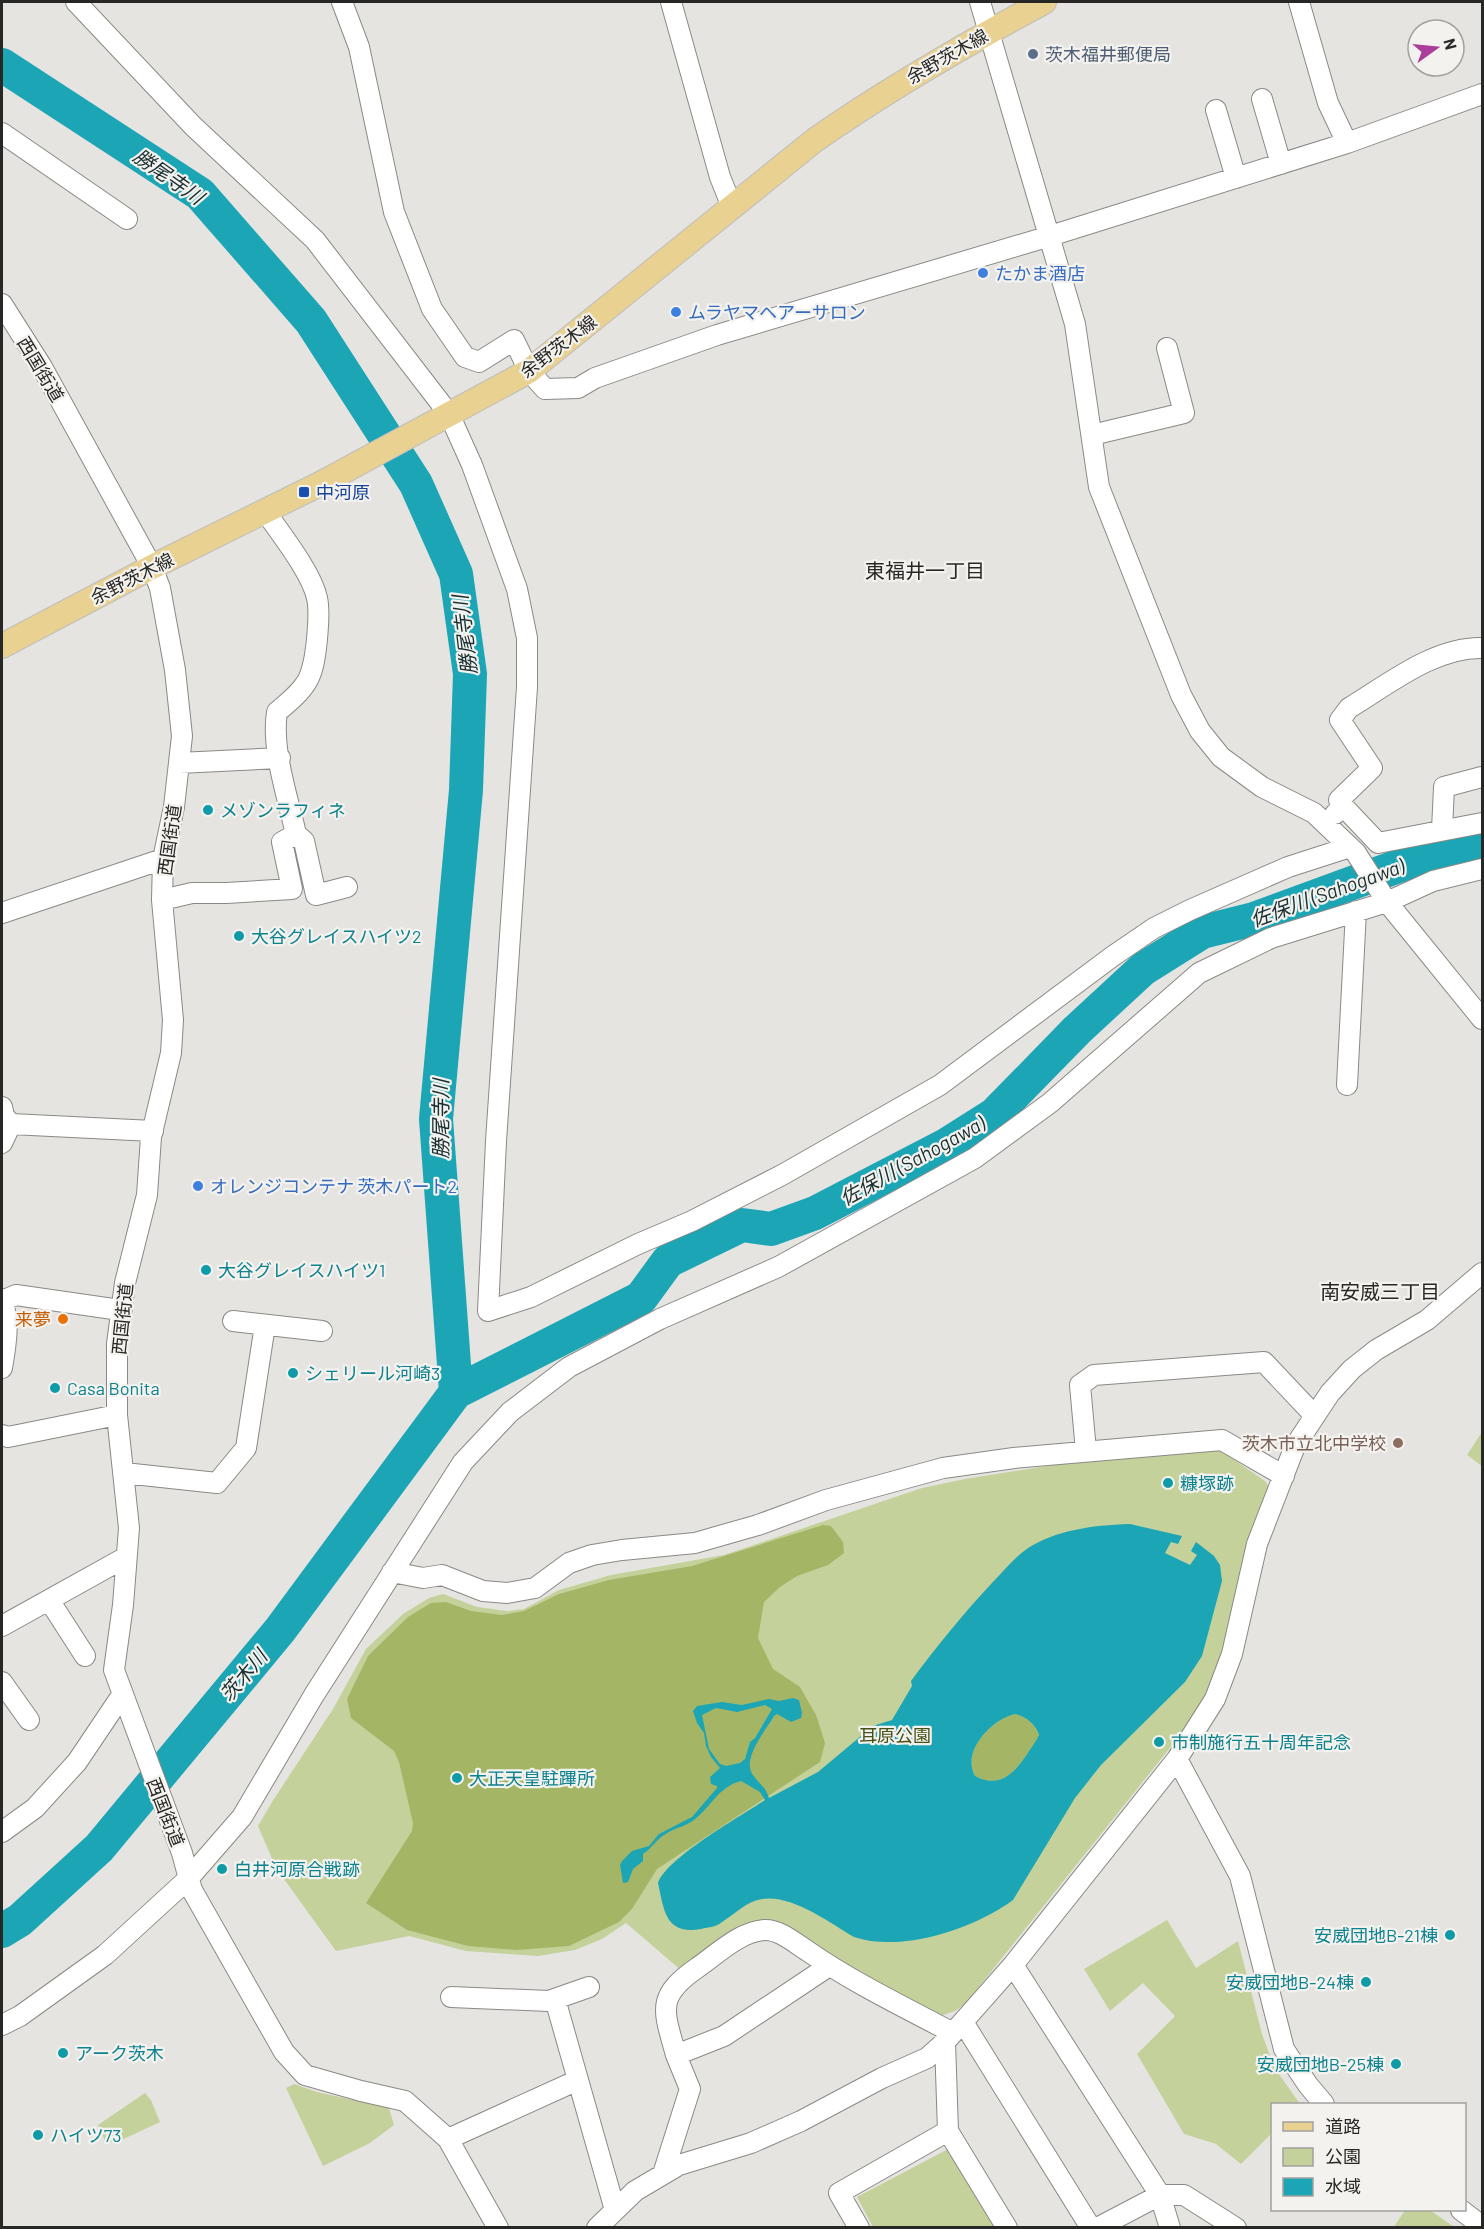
<svg xmlns="http://www.w3.org/2000/svg" width="1484" height="2229" font-family="Barlow,'Noto Sans JP',sans-serif">
  <rect width="100%" height="100%" fill="#e6e4e1"/>
  <path fill="#c4d19b" d="M1482 1432V1466L1467 1455Z
    M1214 1446 1265 1481 1269 1487 1252 1527 1241 1585 1213 1683 1193 1719 966 2003 955 2011 935 2018 784 1929 682 1971 626 1923 602 1939 575 1950 538 1956 466 1951 409 1936 336 1951 276 1868 258 1826 272 1802 333 1709 366 1649 403 1614 429 1598 443 1594 477 1607 507 1611 524 1609 559 1590 611 1575 724 1555 922 1488 965 1479 1085 1460Z
    M1167 1920 1196 1968 1238 1941 1262 2034 1274 2067 1300 2104H1272V2133L1241 2164 1216 2144 1184 2134 1137 2054 1175 2016 1143 1983 1110 2011 1084 1969Z
    M294 2084 317 2092 389 2108 394 2125 370 2143 323 2166 286 2088Z
    M145 2093 151 2100 160 2122 115 2143 105 2141 98 2125Z
    M950 2148 1002 2227H873L857 2197Z
    M1405 2210H1430L1454 2227H1394Z"/>
  <path fill="#a4b665" d="M823 1525 831 1526 843 1542 844 1553 828 1565 797 1576 780 1587 764 1602 758 1638 773 1669 800 1687 816 1715 825 1743 820 1762 657 1869 632 1909 619 1922 569 1946 517 1950 468 1946 407 1930 366 1903 412 1831 413 1823 399 1762 394 1751 351 1718 347 1699 368 1656 408 1617 431 1603 446 1602 471 1611 502 1615 524 1611 559 1594 609 1580 692 1566Z
    M1015 1714C1026 1716 1036 1725 1039 1736L1037 1739C1022 1761 1007 1793 975 1776 961 1750 992 1720 1015 1714Z"/>
  <path fill="#1ca5b5" fill-rule="evenodd" d="M1130 1524 1182 1536 1178 1544 1171 1542 1165 1553 1190 1565 1197 1555 1191 1551 1196 1542 1214 1556 1220 1565 1222 1581 1202 1656 1185 1682 1101 1765 1075 1798 1013 1900C974 1929 901 1953 854 1937 829 1922 791 1894 762 1899 747 1901 735 1914 722 1922 716 1927 709 1927 701 1929 665 1935 664 1910 658 1883 666 1858 741 1816 765 1800L760 1792 741 1781C718 1787 712 1806 694 1820 685 1827 673 1828 664 1835 656 1840 651 1849 643 1854V1861L633 1869 628 1882 623 1883 620 1865 622 1861 632 1851 649 1846 659 1834 692 1817 717 1788V1786L711 1784 710 1777 720 1768 711 1757 706 1746 704 1733 697 1723 693 1711 697 1706 722 1702 742 1705 769 1699 779 1701 793 1698 799 1700 802 1713 801 1718 791 1722 777 1714 774 1716C766 1730 741 1759 753 1775 760 1785 765 1786 769 1798L818 1772 873 1726 892 1720 912 1686 911 1681C936 1647 963 1614 992 1583 1005 1570 1017 1554 1033 1545 1062 1529 1097 1525 1130 1524ZM765 1705 772 1709 755 1738 750 1742 745 1759 740 1763 726 1766 720 1764 709 1749 702 1715 716 1708 737 1712ZM1015 1714C1026 1716 1036 1725 1039 1735L1037 1739C1022 1761 1007 1793 975 1776 961 1751 992 1719 1015 1714Z"/>
  <g fill="none" stroke-linecap="round" stroke-linejoin="round">
    <path stroke="#1ca5b5" stroke-width="34" d="M2 65 200 194 311 321 416 484 456 574 470 674 466 790 436 1119 456 1392
      M2 1931 20 1920 99 1848 280 1630 456 1392 641 1298 668 1261 742 1225 771 1229 815 1213 946 1145 995 1114 1077 1030 1143 969 1202 932 1254 919 1415 860 1482 847"/>
    <defs>
      <path id="minor" d="M76 2 193 126 315 240 449 414 472 465 517 589 527 638V687L496 1141 488 1311 531 1297 638 1244 692 1221 782 1175 940 1085 1113 956 1154 928 1190 910 1288 867 1350 847
        M342 2 359 47 394 212 432 309 465 357 479 362 514 340 529 371 545 389 578 388 595 378 717 335 1050 236 1347 143 1482 94
        M671 2 720 177 732 207
        M980 2 1075 324 1099 487 1181 695 1200 731 1221 757 1262 787 1314 813 1356 853 1387 902 1482 1019
        M1299 2 1328 103 1347 143
        M1262 99 1281 164
        M1216 110 1236 178
        M2 133 127 219
        M2 304 42 367 152 567 160 588 175 670 182 736 174 807 163 859 162 900 173 1020 171 1053 151 1137 147 1195 125 1283 117 1344V1415L129 1528 123 1605 114 1670 182 1853 192 1890 284 2052 305 2075 361 2091 405 2101 448 2139 498 2228
        M1092 435 1184 413 1167 348
        M265 511C280 533 312 573 317 598 320 611 318 626 317 639 313 680 308 686 277 712 271 749 288 798 296 834L304 841 316 895 347 887
        M179 763 280 758
        M1343 806 1339 800 1372 768 1340 720 1349 708C1389 684 1434 647 1482 648
        M1335 814 1343 806 1378 843 1482 823
        M1442 830 1444 787 1482 777
        M162 900 192 893H226L292 889 282 842 296 834
        M2 913 163 859
        M1347 1085 1356 911
        M2 1107 4 1116 11 1124 153 1131
        M2 1143 11 1124
        M2 1299C10 1323 6 1344 2 1368
        M2 1301 16 1295 120 1310
        M233 1321 322 1331
        M2 1435 8 1437 117 1415
        M1086 1451 1080 1385 1094 1375 1264 1362 1315 1416
        M124 1473 217 1483 246 1448 265 1325
        M392 1572 423 1578 442 1575 483 1591 507 1593 535 1588 569 1563 592 1555 622 1550 695 1543 758 1525 826 1500 943 1468 1014 1458 1222 1440 1284 1476
        M49 1600 85 1656
        M2 1626 126 1557
        M2 1682 29 1720
        M1177 1759 1240 1876 1284 2049 1308 2085 1324 2104
        M2 1832 35 1808 77 1762 122 1695
        M1013 1965 1160 2195 1170 2228
        M451 1997 549 2001 589 1987
        M555 1999 578 2080
        M963 2022 1091 2228
        M2 2025 20 2016 105 1955 188 1879 242 1817 314 1695 463 1462 510 1412 569 1367 660 1319 778 1267 975 1158 1050 1103 1199 973 1271 938 1387 902 1433 881 1482 869
        M945 2042 948 2131 1007 2228
        M676 2055C664 2011 655 1997 697 1968 716 1955 739 1932 764 1930 780 1929 796 1944 809 1952 854 1983 904 2007 953 2033
        M448 2139 578 2080 615 2210
        M663 2174 690 2089 676 2055 724 2036 829 1966
        M1461 2210 1482 2226
        M597 2228 635 2191 679 2165 751 2143 801 2121 882 2078 927 2058 945 2042 1013 1965 1177 1759 1215 1699 1232 1654 1257 1544 1295 1446 1330 1393 1352 1369 1376 1350 1427 1320 1482 1273
        M859 2228 839 2193 948 2131
        M1097 2228 1160 2195H1184L1236 2228"/>
      <path id="major" d="M2 646 152 567 320 484 529 371 815 140C888 89 966 44 1044 2"/>
    </defs>
    <use href="#minor" stroke="#8a8986" stroke-width="22"/>
    <use href="#major" stroke="#bebebe" stroke-width="26"/>
    <use href="#minor" stroke="#fff" stroke-width="20"/>
    <use href="#major" stroke="#e9d192" stroke-width="24"/>
  </g>
  <circle fill="#5c6f8a" stroke="#f4f2ee" stroke-width="2" cx="1033" cy="54" r="6"/>
  <g fill="#3f7fe0" stroke="#f4f2ee" stroke-width="2">
    <circle cx="983" cy="273" r="6"/>
    <circle cx="676" cy="312" r="6"/>
    <circle cx="198" cy="1186" r="6"/>
  </g>
  <rect fill="#1a4fb4" stroke="#f4f2ee" stroke-width="2" x="298" y="486" width="12" height="12" rx="3"/>
  <g fill="#0f9aa8" stroke="#f4f2ee" stroke-width="2">
    <circle cx="208" cy="810" r="6"/>
    <circle cx="239" cy="936" r="6"/>
    <circle cx="206" cy="1270" r="6"/>
    <circle cx="293" cy="1373" r="6"/>
    <circle cx="55" cy="1388" r="6"/>
    <circle cx="1168" cy="1483" r="6"/>
    <circle cx="1159" cy="1742" r="6"/>
    <circle cx="457" cy="1778" r="6"/>
    <circle cx="222" cy="1869" r="6"/>
    <circle cx="1450" cy="1935" r="6"/>
    <circle cx="1366" cy="1982" r="6"/>
    <circle cx="63" cy="2053" r="6"/>
    <circle cx="1396" cy="2064" r="6"/>
    <circle cx="38" cy="2135" r="6"/>
  </g>
  <circle fill="#e8710a" stroke="#f4f2ee" stroke-width="2" cx="63" cy="1319" r="6"/>
  <circle fill="#8d6e63" stroke="#f4f2ee" stroke-width="2" cx="1398" cy="1443" r="6"/>
  <g text-anchor="middle" dominant-baseline="central" stroke-width="4.5" stroke-linejoin="round" paint-order="stroke">
    <g font-size="18" fill="#4e5e75" stroke="#f4f2ee" text-anchor="start">
      <text x="1045" y="54">茨木福井郵便局</text>
    </g>
    <g font-size="18" fill="#272725" stroke="#f4f2ee">
      <text transform="translate(947 56) rotate(-30)">余野茨木線</text>
      <text transform="translate(558 346) rotate(-37)">余野茨木線</text>
      <text transform="translate(41 369) rotate(59)">西国街道</text>
      <text transform="translate(132 578) rotate(-27)">余野茨木線</text>
      <text transform="translate(169 840) rotate(-82)">西国街道</text>
      <text transform="translate(122 1319) rotate(-84)">西国街道</text>
      <text transform="translate(166 1812) rotate(69)">西国街道</text>
    </g>
    <g font-size="18" fill="#366cbe" stroke="#f4f2ee" text-anchor="start">
      <text x="995" y="273">たかま酒店</text>
      <text x="688" y="312">ムラヤマヘアーサロン</text>
      <text x="210" y="1186">オレンジコンテナ 茨木パート2</text>
    </g>
    <g font-size="18" fill="#164399" stroke="#f4f2ee" text-anchor="start">
      <text x="316" y="492">中河原</text>
    </g>
    <g font-size="18" fill="#0d838f" stroke="#f4f2ee" text-anchor="start">
      <text x="220" y="810">メゾンラフィネ</text>
      <text x="251" y="936">大谷グレイスハイツ2</text>
      <text x="218" y="1270">大谷グレイスハイツ1</text>
      <text x="305" y="1373">シェリール河崎3</text>
      <text x="67" y="1388">Casa Bonita</text>
      <text x="1180" y="1483">糠塚跡</text>
      <text x="1171" y="1742">市制施行五十周年記念</text>
      <text x="469" y="1778">大正天皇駐蹕所</text>
      <text x="234" y="1869">白井河原合戦跡</text>
      <text x="1438" y="1935" text-anchor="end">安威団地B-21棟</text>
      <text x="1354" y="1982" text-anchor="end">安威団地B-24棟</text>
      <text x="75" y="2053">アーク茨木</text>
      <text x="1384" y="2064" text-anchor="end">安威団地B-25棟</text>
      <text x="50" y="2135">ハイツ73</text>
    </g>
    <g font-size="18" fill="#c56008" stroke="#f4f2ee" text-anchor="end">
      <text x="51" y="1319">来夢</text>
    </g>
    <g font-size="18" fill="#785e54" stroke="#f4f2ee" text-anchor="end">
      <text x="1386" y="1443">茨木市立北中学校</text>
    </g>
    <g font-size="18" fill="#465116" stroke="#f4f2ee">
      <text x="895" y="1735">耳原公園</text>
    </g>
    <g font-size="20" font-style="italic" fill="#192f32" stroke="#f4f2ee">
      <text transform="translate(169 176) rotate(35)">勝尾寺川</text>
      <text transform="translate(464 635) rotate(-97)">勝尾寺川</text>
      <text transform="translate(1327 892) rotate(-20)">佐保川 (Sahogawa)</text>
      <text transform="translate(440 1119) rotate(-90)">勝尾寺川</text>
      <text transform="translate(912 1160) rotate(-29)">佐保川 (Sahogawa)</text>
      <text transform="translate(243 1675) rotate(-50)">茨木川</text>
    </g>
    <g font-size="20" fill="#272725" stroke="#f4f2ee">
      <text x="925" y="570">東福井一丁目</text>
      <text x="1380" y="1291">南安威三丁目</text>
    </g>
  </g>
  <rect width="1484" height="2229" fill="none" stroke="#272725" stroke-width="6"/>
  <rect x="1271" y="2103" width="195" height="108" fill="#f4f2ee" stroke="#a2a19e" stroke-width="1.5"/>
  <rect x="1283" y="2122" width="30" height="9" fill="#e9d192" stroke="#a2a19e" stroke-width="1.5"/>
  <text x="1325" y="2133" font-size="18" fill="#272725">道路</text>
  <rect x="1283" y="2148" width="30" height="18" fill="#c4d19b" stroke="#a2a19e" stroke-width="1.5"/>
  <text x="1325" y="2163" font-size="18" fill="#272725">公園</text>
  <rect x="1283" y="2178" width="30" height="18" fill="#1ca5b5" stroke="#a2a19e" stroke-width="1.5"/>
  <text x="1325" y="2193" font-size="18" fill="#272725">水域</text>
  <g transform="translate(1436 48) rotate(75)"><circle r="28" fill="#f4f2ee" stroke="#a2a19e" stroke-width="1.5"/>
  <path d="M0-4.5L10 22L0 15L-10 22Z" fill="#ab3d9b"/>
  <text y="-9" font-size="16" font-weight="bold" text-anchor="middle" fill="#272725">N</text>
  </g>
</svg>
